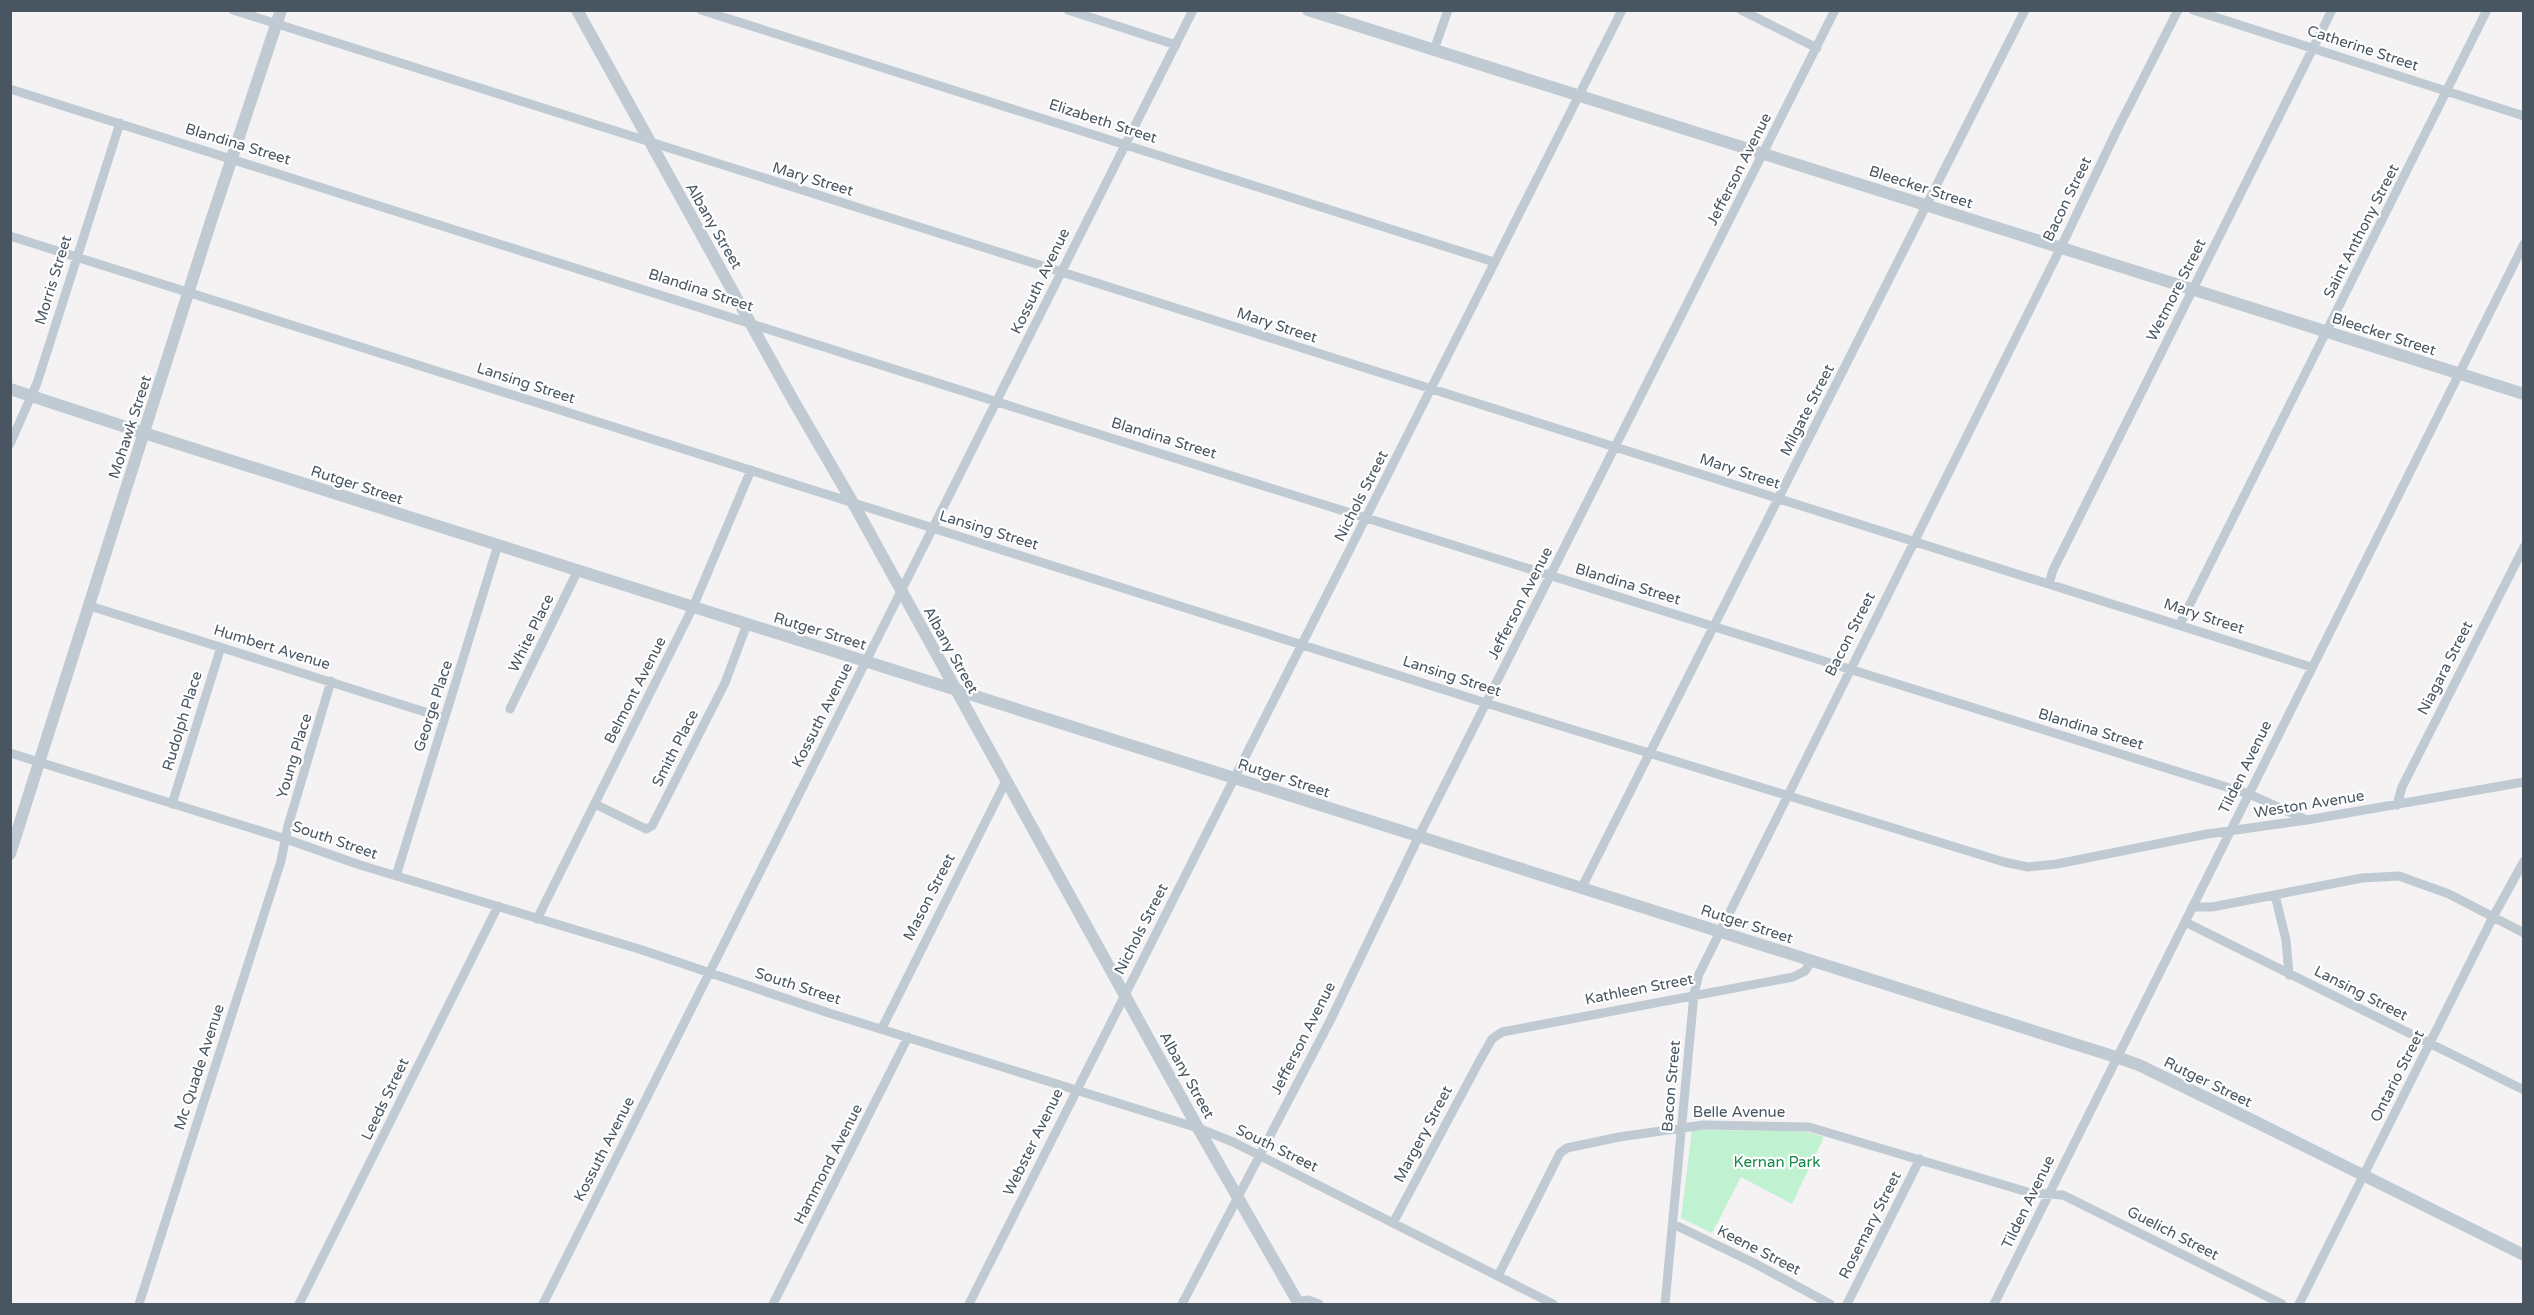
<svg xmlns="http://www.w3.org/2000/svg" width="2534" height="1315" font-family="'Varela Round',sans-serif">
  <rect width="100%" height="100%" fill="#f4f2f2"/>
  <path fill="#c0f2d1" d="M1692 1130 1803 1131 1824 1137 1792 1204 1741 1177 1712 1233 1681 1218Z"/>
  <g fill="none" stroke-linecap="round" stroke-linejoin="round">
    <path stroke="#c0cad2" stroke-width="9" d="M233 10 2311 667
      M701 10 1494 262
      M1068 10 1176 45
      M1741 10 1817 48
      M2193 10 2524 116
      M1434 50 1448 10
      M10 89 1149 450 2249 794 2307 820
      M10 236 1486 703 2004 862 2028 867 2057 864 2207 834 2307 820 2524 782
      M10 444 37 383 120 123
      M2049 584 2053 570 2332 10
      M90 606 444 718
      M2180 624 2487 10
      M510 709 578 570
      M10 753 286 839 360 865 639 949 829 1013 1198 1128 1233 1142 1553 1304
      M172 804 221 647
      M595 804 646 829 652 826 725 683 747 624
      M2397 805 2402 787 2524 547
      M396 876 498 545
      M1582 887 2025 10
      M2275 895 2286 940 2289 975
      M2192 907H2212L2362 878 2399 876 2449 894 2524 933
      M537 919 693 607 751 470
      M2185 922 2524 1090
      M882 1028 1006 781
      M1393 1223 1480 1060 1492 1039 1502 1032 1793 977 1805 971 1812 960
      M1673 1224 1754 1263 1830 1304
      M1498 1276 1560 1153 1567 1148 1619 1137 1703 1125 1809 1127 2031 1193 2063 1195 2282 1304
      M1297 1302 1308 1300 1319 1304
      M139 1304 281 861 288 826 331 681
      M299 1304 498 906
      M543 1304 1193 10
      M773 1304 908 1037
      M969 1304 1622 10
      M1182 1304 1330 1021 1419 836 1835 10
      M1665 1304 1694 994 1699 974 2061 247 2116 132 2178 10
      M1847 1304 1920 1159
      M1994 1304 2524 244
      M2299 1304 2493 917 2524 861"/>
    <path stroke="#c0cad2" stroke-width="12" d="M577 10 793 400 853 503 1198 1128 1299 1304
      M1308 10 2524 394
      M10 389 144 433 2116 1057 2139 1065 2256 1122 2524 1255
      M10 854 211 221 281 10"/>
  </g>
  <g text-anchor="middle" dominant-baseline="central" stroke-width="4.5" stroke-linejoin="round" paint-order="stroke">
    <g font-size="15" fill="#495661" stroke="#fff">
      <text transform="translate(2363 48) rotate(18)">Catherine Street</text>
      <text transform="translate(1103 121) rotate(18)">Elizabeth Street</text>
      <text transform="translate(238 144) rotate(17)">Blandina Street</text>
      <text transform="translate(1739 169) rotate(-63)">Jefferson Avenue</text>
      <text transform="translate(813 179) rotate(17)">Mary Street</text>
      <text transform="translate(1921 187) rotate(18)">Bleecker Street</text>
      <text transform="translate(2067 199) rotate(-64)">Bacon Street</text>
      <text transform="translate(714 226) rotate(60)">Albany Street</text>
      <text transform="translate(2361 231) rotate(-63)">Saint Anthony Street</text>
      <text transform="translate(53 280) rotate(-73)">Morris Street</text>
      <text transform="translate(1040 281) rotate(-64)">Kossuth Avenue</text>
      <text transform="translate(701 290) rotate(18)">Blandina Street</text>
      <text transform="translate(2176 290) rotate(-63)">Wetmore Street</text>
      <text transform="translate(1277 325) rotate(18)">Mary Street</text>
      <text transform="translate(2384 334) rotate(18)">Bleecker Street</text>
      <text transform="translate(526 383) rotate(18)">Lansing Street</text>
      <text transform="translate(1807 410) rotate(-63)">Milgate Street</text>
      <text transform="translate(130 427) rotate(-72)">Mohawk Street</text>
      <text transform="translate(1164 438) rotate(17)">Blandina Street</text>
      <text transform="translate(1740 471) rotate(18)">Mary Street</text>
      <text transform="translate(357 485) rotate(18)">Rutger Street</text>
      <text transform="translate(1361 496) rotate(-63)">Nichols Street</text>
      <text transform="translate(989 530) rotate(17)">Lansing Street</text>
      <text transform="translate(1628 584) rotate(17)">Blandina Street</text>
      <text transform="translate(1520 603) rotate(-63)">Jefferson Avenue</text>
      <text transform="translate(2204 616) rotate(18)">Mary Street</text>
      <text transform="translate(820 631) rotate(17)">Rutger Street</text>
      <text transform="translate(531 633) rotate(-64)">White Place</text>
      <text transform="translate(1850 634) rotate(-63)">Bacon Street</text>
      <text transform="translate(272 647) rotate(17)">Humbert Avenue</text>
      <text transform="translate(951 650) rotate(61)">Albany Street</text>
      <text transform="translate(2445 668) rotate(-63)">Niagara Street</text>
      <text transform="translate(1452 676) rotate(18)">Lansing Street</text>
      <text transform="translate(635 690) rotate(-63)">Belmont Avenue</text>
      <text transform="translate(433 706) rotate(-72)">George Place</text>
      <text transform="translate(822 715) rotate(-63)">Kossuth Avenue</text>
      <text transform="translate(182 721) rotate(-73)">Rudolph Place</text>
      <text transform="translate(2091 729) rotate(17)">Blandina Street</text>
      <text transform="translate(675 748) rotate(-63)">Smith Place</text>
      <text transform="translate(294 756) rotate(-73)">Young Place</text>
      <text transform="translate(2245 767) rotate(-64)">Tilden Avenue</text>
      <text transform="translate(1284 778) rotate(18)">Rutger Street</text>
      <text transform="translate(2309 804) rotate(-9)">Weston Avenue</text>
      <text transform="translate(335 840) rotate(19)">South Street</text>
      <text transform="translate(929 897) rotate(-63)">Mason Street</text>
      <text transform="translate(1747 924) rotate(18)">Rutger Street</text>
      <text transform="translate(1141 929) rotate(-63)">Nichols Street</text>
      <text transform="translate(798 986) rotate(18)">South Street</text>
      <text transform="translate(1639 989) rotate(-11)">Kathleen Street</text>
      <text transform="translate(2361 993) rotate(27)">Lansing Street</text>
      <text transform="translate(1303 1038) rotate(-63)">Jefferson Avenue</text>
      <text transform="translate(199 1067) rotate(-72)">Mc Quade Avenue</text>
      <text transform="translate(1187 1075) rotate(61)">Albany Street</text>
      <text transform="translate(2397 1076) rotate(-63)">Ontario Street</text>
      <text transform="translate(2208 1082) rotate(26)">Rutger Street</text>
      <text transform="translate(1671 1086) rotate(-85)">Bacon Street</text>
      <text transform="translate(385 1099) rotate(-64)">Leeds Street</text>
      <text x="1739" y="1112">Belle Avenue</text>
      <text transform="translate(1423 1134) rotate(-62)">Margery Street</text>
      <text transform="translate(1033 1142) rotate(-64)">Webster Avenue</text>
      <text transform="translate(1277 1148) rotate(26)">South Street</text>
      <text transform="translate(604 1149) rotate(-63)">Kossuth Avenue</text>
      <text transform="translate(828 1164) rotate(-63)">Hammond Avenue</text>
      <text transform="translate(2028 1202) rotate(-64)">Tilden Avenue</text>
      <text transform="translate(1870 1225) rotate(-63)">Rosemary Street</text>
      <text transform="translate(2173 1233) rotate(27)">Guelich Street</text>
      <text transform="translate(1759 1250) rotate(27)">Keene Street</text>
    </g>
    <g font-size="15" fill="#148848" stroke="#fff">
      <text x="1777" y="1162">Kernan Park</text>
    </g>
  </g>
  <rect width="2534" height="1315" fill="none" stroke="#495661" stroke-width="24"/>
</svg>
